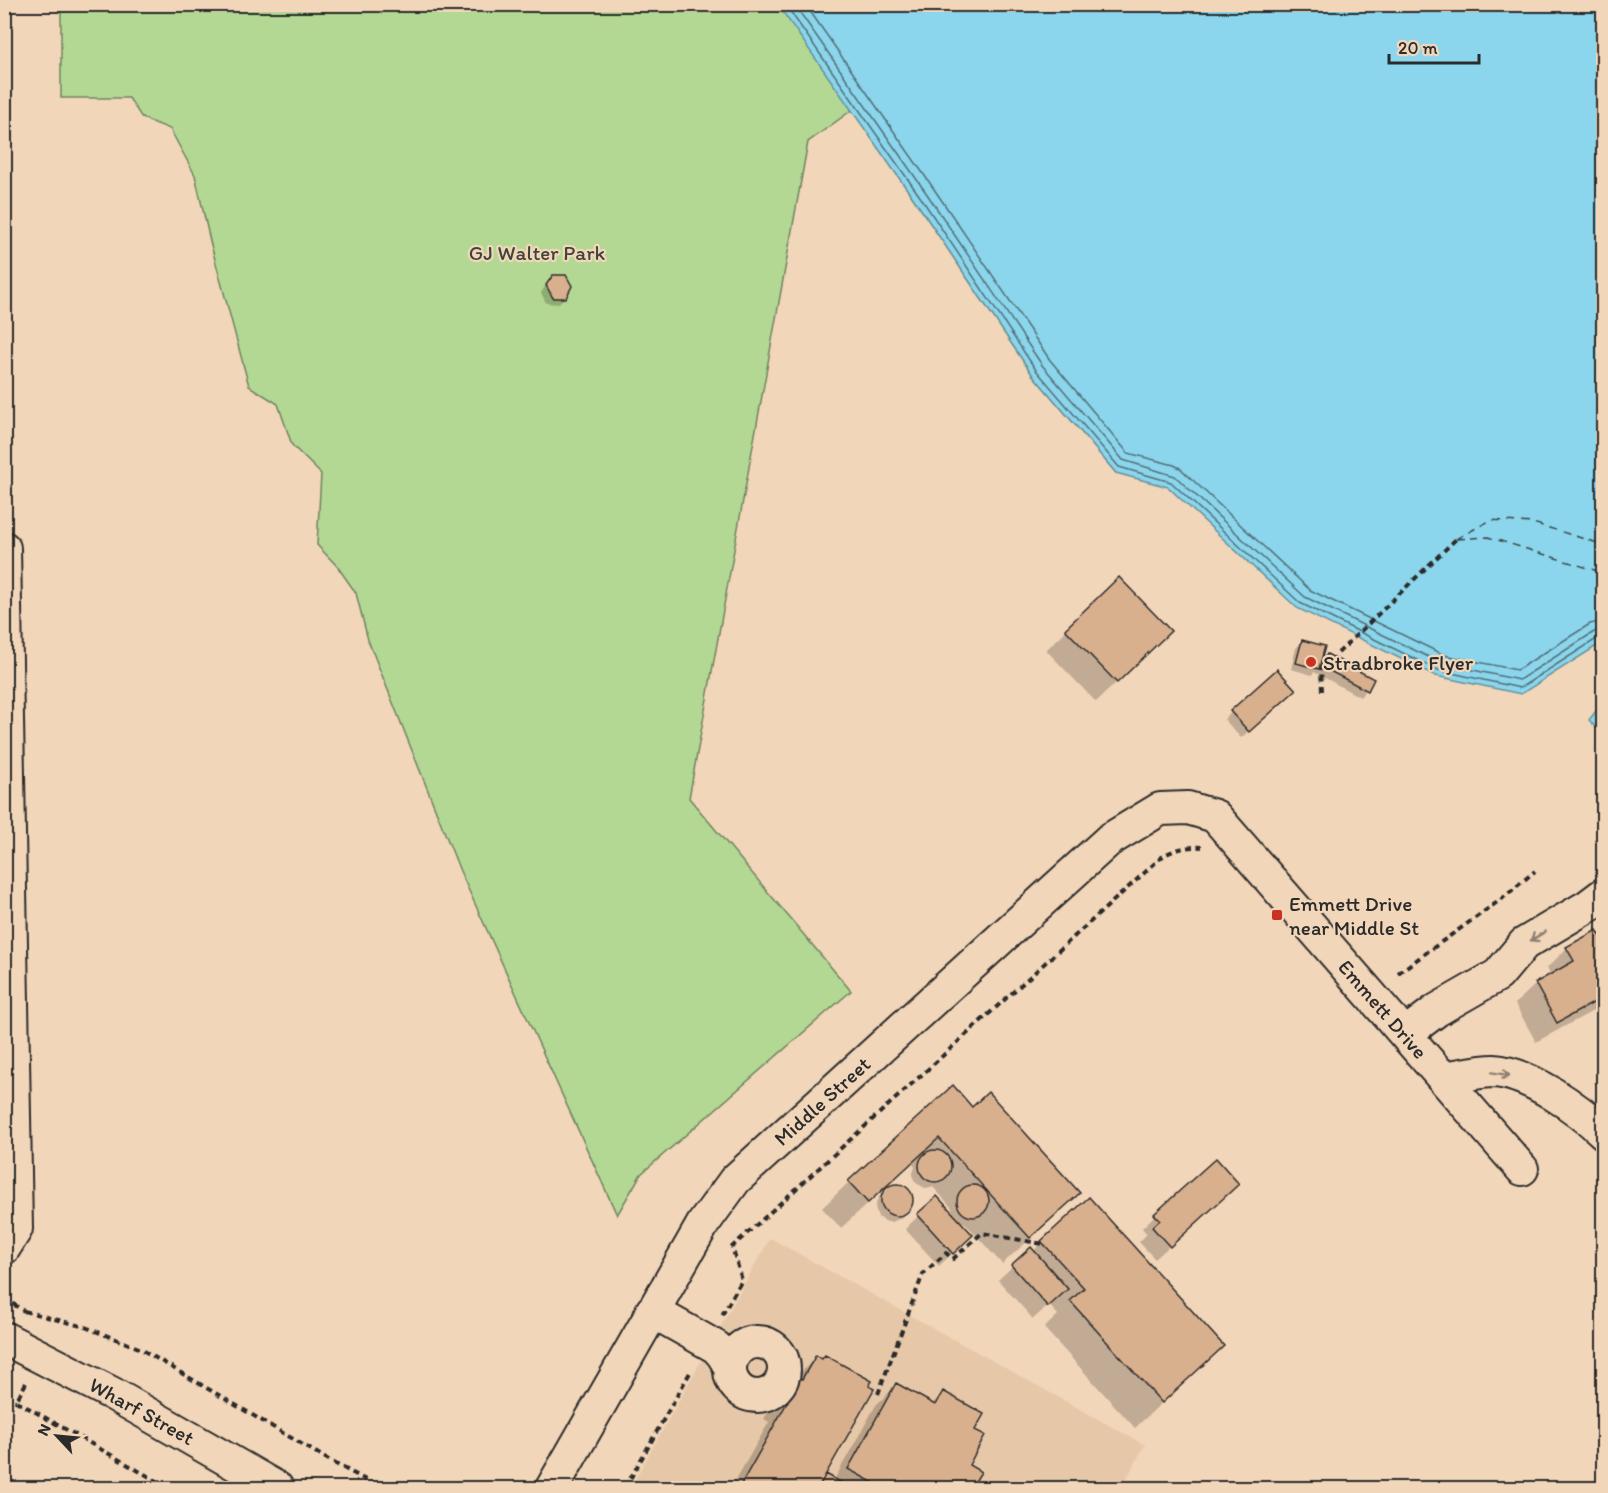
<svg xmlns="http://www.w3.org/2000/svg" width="1608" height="1493" font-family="Itim,sans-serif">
  <rect width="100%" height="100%" fill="#f2d6b9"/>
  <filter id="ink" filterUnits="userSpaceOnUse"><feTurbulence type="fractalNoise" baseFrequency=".0167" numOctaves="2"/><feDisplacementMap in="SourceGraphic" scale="12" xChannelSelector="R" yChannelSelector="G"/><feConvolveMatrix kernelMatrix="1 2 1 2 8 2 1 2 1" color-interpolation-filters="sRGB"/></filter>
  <g filter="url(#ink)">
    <path fill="#e6c8a9" d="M770 1238 1145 1445 1121 1488H630Z"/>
    <path fill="#b3d893" stroke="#6f825f" stroke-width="1.5" d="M1243 4 1116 473 1032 374 916 202 852 110 808 142 689 798 851 991 641 1174 617 1215 460 871 368 640 356 593 337 566 317 545 321 474 292 445 278 404 249 386 210 241 195 175 170 129 142 118 129 98H61V5Z"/>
    <path fill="#8bd6ec" stroke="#65929f" stroke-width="1.5" d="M778 5H1603V642L1521 694 1436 676 1297 608 1168 487 1116 473 1032 374 916 202Z
      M1603 702V735L1589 720Z"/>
    <path fill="#0003" d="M553 277 565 297 558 304 546 303 541 293 547 283Z
      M1119 579 1149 651 1096 702 1046 650Z
      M1302 642 1319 663 1327 656 1372 679 1366 690 1360 697 1314 672 1312 675 1291 669 1296 648Z
      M1277 671 1288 696 1241 738 1224 719Z
      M1604 944V1005L1536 1042 1515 1004 1536 984 1551 976 1547 968 1567 948Z
      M1604 1053V1071L1595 1062Z
      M1604 1073V1093L1594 1083Z
      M972 1109 1078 1193 1051 1220 1002 1264 965 1223 959 1221 958 1248 939 1266 905 1229 937 1198 952 1214V1208L933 1187 925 1188 916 1183 913 1178V1173L915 1167 912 1163 841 1228 822 1208 849 1182Z
      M893 1186H903L906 1189 912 1197 911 1206 901 1218 892 1222H887L878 1217 875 1207 878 1198 884 1192Z
      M1224 1197 1155 1259 1139 1242 1147 1234 1142 1228 1155 1215Z
      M1042 1242 1222 1346 1135 1428 1044 1328 1058 1315 1049 1305 1033 1319 998 1280 1031 1249 1033 1252Z
      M816 1357 824 1475 834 1480 876 1405 897 1385 932 1404 943 1393 973 1430 967 1465 979 1472 970 1488H731L769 1422 764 1419 776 1398Z"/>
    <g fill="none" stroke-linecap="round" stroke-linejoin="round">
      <path stroke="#516f78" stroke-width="1.5" d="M785 4 921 198 1036 370 1119 467 1171 482 1300 603 1438 670 1520 688 1598 638H1604
        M794 4 927 194 1042 365 1123 460 1175 476 1305 597 1441 663 1519 680 1594 632 1604 630
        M805 4 934 189 1050 360 1128 453 1174 465 1180 468 1310 590 1444 655 1517 670 1590 624 1604 621"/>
      <path stroke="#394548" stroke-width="1.5" stroke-dasharray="8 6" stroke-linecap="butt" d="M1456 539 1491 520 1533 523 1604 545
        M1457 539 1488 537 1604 573"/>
    </g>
    <path fill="#d9b08e" stroke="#2b2b2b" stroke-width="1.5" d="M553 275H566L572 286 566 298H553L546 285Z
      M1119 577 1171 631 1117 683 1065 629Z
      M1302 640 1325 646 1319 669 1296 663Z
      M1327 654 1374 679 1368 691 1320 666Z
      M1277 669 1296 690 1249 732 1230 711Z
      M1597 930 1604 941V997L1557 1023 1535 983 1574 961 1566 947Z
      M953 1085 972 1107 988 1092 1080 1193 1030 1238 939 1138 868 1203 848 1181Z
      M919 1166a16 16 0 1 1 32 0a16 16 0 1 1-32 0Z
      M1216 1158 1239 1184 1170 1247 1152 1227 1160 1220 1154 1214Z
      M881 1200a16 16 0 1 1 32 0a16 16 0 1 1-32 0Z
      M957 1201a16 16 0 1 1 32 0a16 16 0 1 1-32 0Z
      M937 1196 973 1235 953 1254 917 1214Z
      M1089 1197 1224 1346 1162 1403 1070 1301 1084 1288 1041 1241Z
      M1031 1247 1068 1289 1048 1307 1011 1265Z
      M816 1355 822 1359 825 1355 872 1381 869 1386 874 1389 818 1488H739L788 1401 783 1399 796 1376 802 1379Z
      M896 1383 935 1405 943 1391 984 1414 975 1430 985 1435 969 1465 981 1472 971 1488H883L848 1469Z
      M826 1474 851 1488H818Z"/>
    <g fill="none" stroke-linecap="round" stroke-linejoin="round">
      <defs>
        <path id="minor" d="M4 548 16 1229 4 1248
          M1405 1034 1437 1010 1498 975 1524 944 1588 906 1604 894
          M1443 1078C1459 1076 1479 1071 1494 1071 1529 1073 1579 1109 1604 1133
          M652 1311 716 1347 723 1355 730 1367
          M4 1338 113 1394 277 1488
          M730 1369a27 27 0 1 1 54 0a27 27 0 1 1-54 0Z
          M552 1488 703 1224 735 1180 1109 840 1160 809 1188 808 1215 816 1522 1169"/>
      </defs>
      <use href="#minor" stroke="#2b2b2b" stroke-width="36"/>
      <path stroke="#2b2b2b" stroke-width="4" stroke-dasharray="6 4.5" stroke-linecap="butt" d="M1338 653 1456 539
        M1322 691 1321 670 1323 667
        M1398 973 1503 898 1535 871
        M4 1298 24 1311
        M24 1311 85 1327 139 1348 332 1462 381 1488
        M722 1315 742 1280 732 1247 1164 855C1177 849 1187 846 1202 847
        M26 1383 16 1401 169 1488
        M878 1394 923 1274 946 1253 953 1259 982 1233 1043 1244
        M4 1399 16 1401
        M625 1488 692 1369"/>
      <use href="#minor" stroke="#f2d6b9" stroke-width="32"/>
    </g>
    <defs><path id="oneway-shaft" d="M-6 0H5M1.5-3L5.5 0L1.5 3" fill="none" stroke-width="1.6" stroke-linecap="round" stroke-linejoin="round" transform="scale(1.5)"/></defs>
    <g stroke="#8e8072">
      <use href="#oneway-shaft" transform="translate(1538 936) rotate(149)"/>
      <use href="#oneway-shaft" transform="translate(1501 1074) rotate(10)"/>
    </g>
  </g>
  <g fill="#c8321e" stroke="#f2d6b9" stroke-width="2">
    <circle cx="1311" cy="662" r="6"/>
    <rect x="1271" y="909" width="12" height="12" rx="3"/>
  </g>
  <g text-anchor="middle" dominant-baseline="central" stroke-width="4.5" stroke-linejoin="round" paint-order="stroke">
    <g font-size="21" fill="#3f453b" stroke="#f2d6b9">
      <text x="537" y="252">GJ Walter Park</text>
    </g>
    <g font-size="21" fill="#2b2b2b" stroke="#f2d6b9" text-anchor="start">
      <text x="1323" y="662">Stradbroke Flyer</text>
      <text x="1289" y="903">Emmett Drive<tspan x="1289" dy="24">near Middle St</tspan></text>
    </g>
    <g font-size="21" fill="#2b2b2b" stroke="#f2d6b9">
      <text transform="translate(1383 1009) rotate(49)">Emmett Drive</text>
      <text transform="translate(822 1101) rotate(-42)">Middle Street</text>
      <text transform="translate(142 1411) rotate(29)">Wharf Street</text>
    </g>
  </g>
  <rect width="1608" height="1493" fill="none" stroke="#f2d6b9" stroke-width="24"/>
  <rect x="12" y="12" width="1584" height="1469" fill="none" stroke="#2b2b2b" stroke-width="2" filter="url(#ink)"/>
  <g transform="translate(57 1436) rotate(296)" stroke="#f2d6b9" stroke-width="4.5" paint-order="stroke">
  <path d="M0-4.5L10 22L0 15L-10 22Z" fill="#2b2b2b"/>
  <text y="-9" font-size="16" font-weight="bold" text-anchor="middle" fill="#2b2b2b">N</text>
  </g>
  <path d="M1389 54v9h90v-9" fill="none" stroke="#2b2b2b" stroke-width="3"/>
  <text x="1398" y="54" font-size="18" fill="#2b2b2b" stroke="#f2d6b9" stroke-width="4.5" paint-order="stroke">20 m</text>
</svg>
